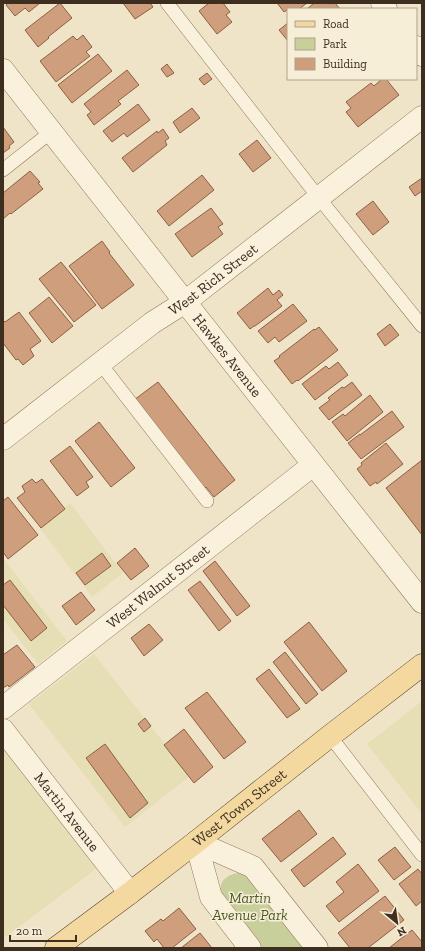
<svg xmlns="http://www.w3.org/2000/svg" width="425" height="951" font-family="'Zilla Slab',serif">
  <rect width="100%" height="100%" fill="#f0e4c8"/>
  <path fill="#e6deb5" d="M70 503 123 573 92 597 39 527Z
    M3 558 67 641 38 664 3 619Z
    M94 654 190 776 125 827 29 704Z
    M422 701V814L367 744Z
    M3 744 97 868 4 938H3Z"/>
  <path fill="#c9cf9b" d="M237 873 244 874 304 948H262L224 899C216 885 223 876 237 873Z"/>
  <path fill="#cf9f7d" stroke="#8d5f41" d="M8 3H40L29 12 25 8 15 16 6 5Z
    M60 3 72 18 48 37 49 38 38 47 25 30Z
    M123 3H150L153 7 135 19Z
    M209 3H223L230 12 226 15 232 22 217 34 199 11Z
    M277 3H307L299 9H290V8L284 12Z
    M314 3H335L340 9H307Z
    M288 23V41L279 30Z
    M83 35 92 47 86 52 90 56 56 82 40 61 73 36 77 40Z
    M98 54 112 71 72 103 58 85Z
    M167 64 174 73 167 77 161 69Z
    M127 70 139 85 118 101 121 104 94 125 87 115 91 112 84 104Z
    M207 73 212 79 204 85 199 79Z
    M382 79H386L399 95 358 127 346 112 351 108 346 102 371 83 374 86Z
    M138 104 150 120 127 137 124 133 112 142 103 131Z
    M192 108 200 118 180 133 173 122Z
    M3 127 14 142 9 146 10 148 3 153Z
    M163 129 169 138 165 141 167 145 133 172 122 158 157 131 158 133Z
    M257 140 271 158 253 172 239 154Z
    M30 171 40 182 38 183 43 189 11 214 10 213 3 219V193Z
    M202 175 214 190 169 226 157 211Z
    M422 178V191L415 196 409 187Z
    M373 201 389 222 373 235 356 214Z
    M211 208 223 224 218 227 223 234 192 257 175 234Z
    M102 241 110 252 109 253 134 285 102 309 69 266Z
    M61 262 96 305 74 322 39 279Z
    M268 288 273 295 279 290 283 295 277 300 282 306 255 326H254L250 329 237 313Z
    M49 297 73 326 52 343 29 313Z
    M293 304 307 321 279 342 275 337 268 343 258 331Z
    M19 312 41 341 30 349 34 356 23 365 18 359 16 360 3 343V320L5 322Z
    M390 324 399 335 385 346 377 334Z
    M319 327 338 350 298 381 297 380 292 384 274 361 280 357 279 356 314 329 315 330Z
    M338 362 348 375 315 400 302 384 326 366 329 369Z
    M158 382 235 480 214 497 206 487 204 489 134 400Z
    M352 382 362 395 329 420 319 408 330 400 328 398 342 387 344 388Z
    M370 395 383 412 347 441 332 422 343 414 345 416Z
    M392 411 404 427 361 459 348 443 360 434V435Z
    M99 422 135 468 111 487 75 441Z
    M386 443 403 464 377 484 376 482 370 486 357 469 362 465 361 463Z
    M70 446 93 477 86 482 89 487 77 496 50 461Z
    M422 460V535L386 488Z
    M32 479 36 483 42 479 65 509 41 528 17 498 25 492 22 486Z
    M8 497 38 535 8 559 3 552V501Z
    M135 548 149 566 131 580 117 563Z
    M102 553 111 566 85 585 76 573Z
    M215 561 250 606 237 616 203 571Z
    M10 580 47 628 31 641 3 605V585Z
    M200 581 231 621 219 631 188 590Z
    M81 592 95 610 76 625 62 606Z
    M309 622 347 671 322 691 284 642Z
    M149 624 163 640 144 656 131 638Z
    M17 645 35 667 9 687 8 685 3 688V655Z
    M285 652 318 694 306 704 273 662Z
    M269 669 300 709 287 718 256 679Z
    M207 692 246 742 224 759 185 708Z
    M145 718 151 726 144 732 138 724Z
    M184 729 213 767 194 783 164 745Z
    M105 744 148 803 130 818 86 758Z
    M299 810 317 834 281 862 262 839Z
    M333 837 346 854 304 887 291 870Z
    M395 847 411 867 394 880 378 860Z
    M358 864 379 891 339 922 326 906 344 892 336 882Z
    M418 869 422 874V901L416 906 399 884Z
    M385 896 404 920 368 948H350L338 933Z
    M179 908 196 929 172 948H164L157 939 154 942 145 931 161 919 163 921Z
    M412 930 422 942V948H389Z
    M200 933 212 948H181Z"/>
  <g fill="none" stroke-linecap="round" stroke-linejoin="round">
    <defs>
      <path id="service" d="M167 3 319 198 422 326
        M3 170 51 132
        M100 363 207 501
        M330 736 422 855"/>
      <g id="minor">
        <path d="M382 3 386 9"/>
        <path d="M416 47 422 55"/>
        <path id="s1" d="M3 70 178 293 422 602"/>
        <path id="s2" d="M3 708 313 465"/>
        <path id="s3" d="M3 730 130 893"/>
        <path d="M196 842 253 867 317 948"/>
        <path d="M196 842 211 897 250 948"/>
      </g>
      <g id="tertiary">
        <path id="s4" d="M3 439 152 323 185 302 422 117"/>
      </g>
      <g id="primary">
        <path id="s5" d="M56 948 130 893 196 842 330 736 422 665"/>
      </g>
    </defs>
    <use href="#service" stroke="#8d765c" stroke-width="14"/>
    <use href="#minor" stroke="#8d765c" stroke-width="23"/>
    <use href="#tertiary" stroke="#8d765c" stroke-width="23"/>
    <use href="#primary" stroke="#5b4430" stroke-width="23"/>
    <use href="#service" stroke="#faf1dc" stroke-width="13"/>
    <use href="#minor" stroke="#faf1dc" stroke-width="22"/>
    <use href="#tertiary" stroke="#faf1dc" stroke-width="22"/>
    <use href="#primary" stroke="#f3d9a0" stroke-width="22"/>
  </g>
  <g text-anchor="middle" dominant-baseline="central" stroke-width="3" stroke-linejoin="round" paint-order="stroke">
    <g font-size="15" fill="#3d2e20" stroke="#f7eed8">
      <text stroke="none"><textPath href="#s4" startOffset="264">West Rich Street</textPath></text>
      <text stroke="none"><textPath href="#s1" startOffset="363">Hawkes Avenue</textPath></text>
      <text stroke="none"><textPath href="#s2" startOffset="197">West Walnut Street</textPath></text>
      <text stroke="none"><textPath href="#s5" startOffset="231">West Town Street</textPath></text>
      <text stroke="none"><textPath href="#s3" startOffset="104">Martin Avenue</textPath></text>
    </g>
    <g font-size="15" font-style="italic" fill="#4d5a26" stroke="#f7eed8">
      <text x="250" y="898">Martin<tspan x="250" dy="17">Avenue Park</tspan></text>
    </g>
  </g>
  <rect width="425" height="951" fill="none" stroke="#3d2e20" stroke-width="8"/>
  <rect x="287" y="8" width="130" height="72" fill="#f7eed8" stroke="#ada18e"/>
  <rect x="295" y="21" width="20" height="6" fill="#f3d9a0" stroke="#ada18e"/>
  <text x="323" y="28" font-size="12" fill="#3d2e20">Road</text>
  <rect x="295" y="38" width="20" height="12" fill="#c9cf9b" stroke="#ada18e"/>
  <text x="323" y="48" font-size="12" fill="#3d2e20">Park</text>
  <rect x="295" y="58" width="20" height="12" fill="#cf9f7d" stroke="#ada18e"/>
  <text x="323" y="68" font-size="12" fill="#3d2e20">Building</text>
  <g transform="translate(397 923) rotate(151)" stroke="#f7eed8" stroke-width="3" paint-order="stroke">
  <path d="M0-3L7 15L0 10L-7 15Z" fill="#3d2e20"/>
  <text y="-6" font-size="11" font-weight="bold" text-anchor="middle" fill="#3d2e20">N</text>
  </g>
  <path d="M10 935v6h66v-6" fill="none" stroke="#3d2e20" stroke-width="2"/>
  <text x="16" y="935" font-size="12" fill="#3d2e20" stroke="#f7eed8" stroke-width="3" paint-order="stroke">20 m</text>
</svg>
